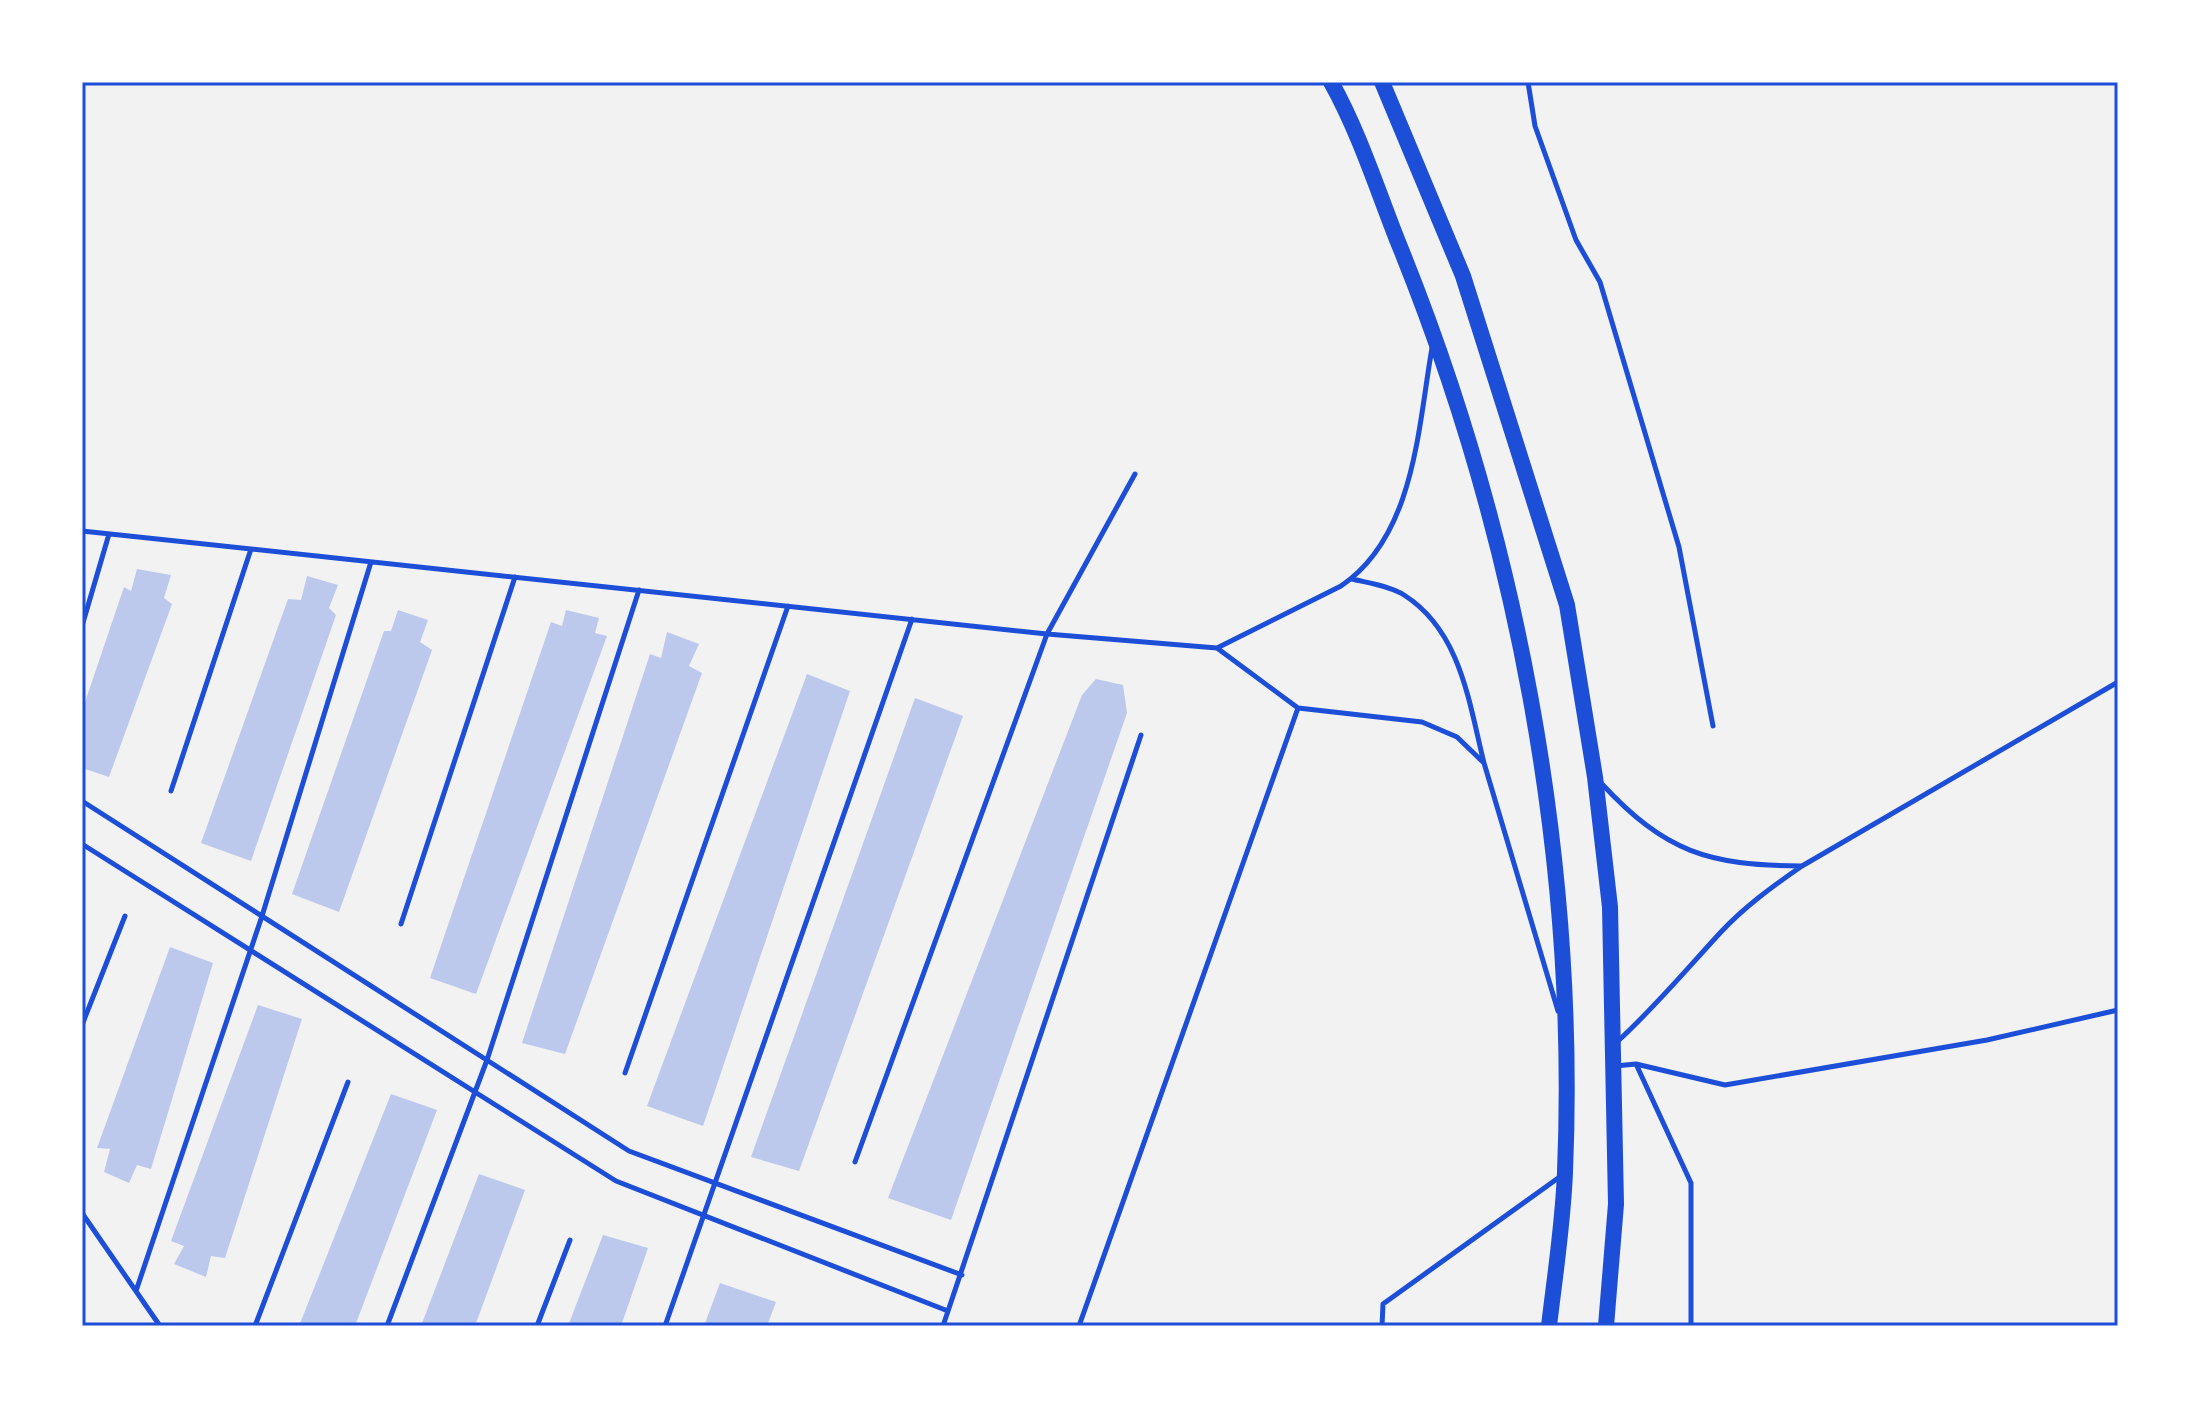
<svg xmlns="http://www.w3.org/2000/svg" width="2200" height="1408" font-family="'Sofia Sans Condensed',sans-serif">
  <rect width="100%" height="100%" fill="#f2f2f2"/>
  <path fill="#bdc9ec" d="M137 569 171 575 164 598 172 604 109 777 82 768V711L124 587 131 591Z
    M307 576 338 585 329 608 336 615 251 861 201 843 288 599 301 600Z
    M398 610 428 620 420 642 432 650 339 912 292 894 384 631H391Z
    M566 610 599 618 595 633 607 636 476 994 430 978 551 622 562 626Z
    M667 632 699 644 689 666 702 673 565 1054 522 1043 650 654 661 658Z
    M807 674 850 691 703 1126 647 1106Z
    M1096 679 1123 685 1127 713 951 1220 888 1198 1082 695Z
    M915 698 963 716 799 1171 751 1157Z
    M170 947 213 963 151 1169 137 1165 129 1183 104 1172 110 1149 97 1148Z
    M258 1005 302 1019 225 1258 211 1256 206 1277 174 1264 184 1246 171 1241Z
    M391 1094 437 1110 355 1326H299Z
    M479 1174 525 1190 475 1326H421Z
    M603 1235 648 1248 621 1326H568Z
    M720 1283 776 1302 767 1326H704Z"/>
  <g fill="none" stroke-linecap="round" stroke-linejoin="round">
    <path stroke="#1d4ed8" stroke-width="5" d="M1528 82 1535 126 1576 240 1600 282 1679 547 1713 726
      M82 531 1047 634 1217 648 1298 708 1422 722 1457 737 1484 763 1558 1011
      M1352 579C1368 583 1390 586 1404 595 1461 631 1469 703 1484 763
      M82 626 109 534
      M1217 648 1341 586C1415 536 1418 427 1432 348
      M1601 783C1666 853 1708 865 1801 866
      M171 791 251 549
      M82 801 629 1151 962 1275
      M82 844 616 1181 948 1311
      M401 924 515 577
      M82 1025 125 916
      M1618 1041C1655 1007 1686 970 1720 933 1744 907 1773 886 1802 866L2118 682
      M1636 1064 1691 1183V1326
      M1615 1066 1636 1064 1725 1085 1987 1040 2118 1010
      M625 1073 788 606
      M855 1162 1047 634 1135 474
      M82 1213 160 1326
      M136 1291 262 916 371 562
      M255 1326 348 1082
      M387 1326 487 1060 639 590
      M537 1326 570 1240
      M665 1326 912 619
      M943 1326 1141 735
      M1079 1326 1298 708
      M1382 1326 1383 1304 1561 1176"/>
    <path stroke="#1d4ed8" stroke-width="16" d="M1331 82C1359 132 1377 189 1398 242 1516 532 1578 859 1565 1172 1563 1224 1555 1275 1549 1326
      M1382 82 1463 276 1567 605 1595 777 1610 907 1616 1204 1606 1326"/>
  </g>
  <rect width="2200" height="1408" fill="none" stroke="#ffffff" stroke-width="168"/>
  <rect x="84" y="84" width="2032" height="1240" fill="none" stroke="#1d4ed8" stroke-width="3"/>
</svg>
